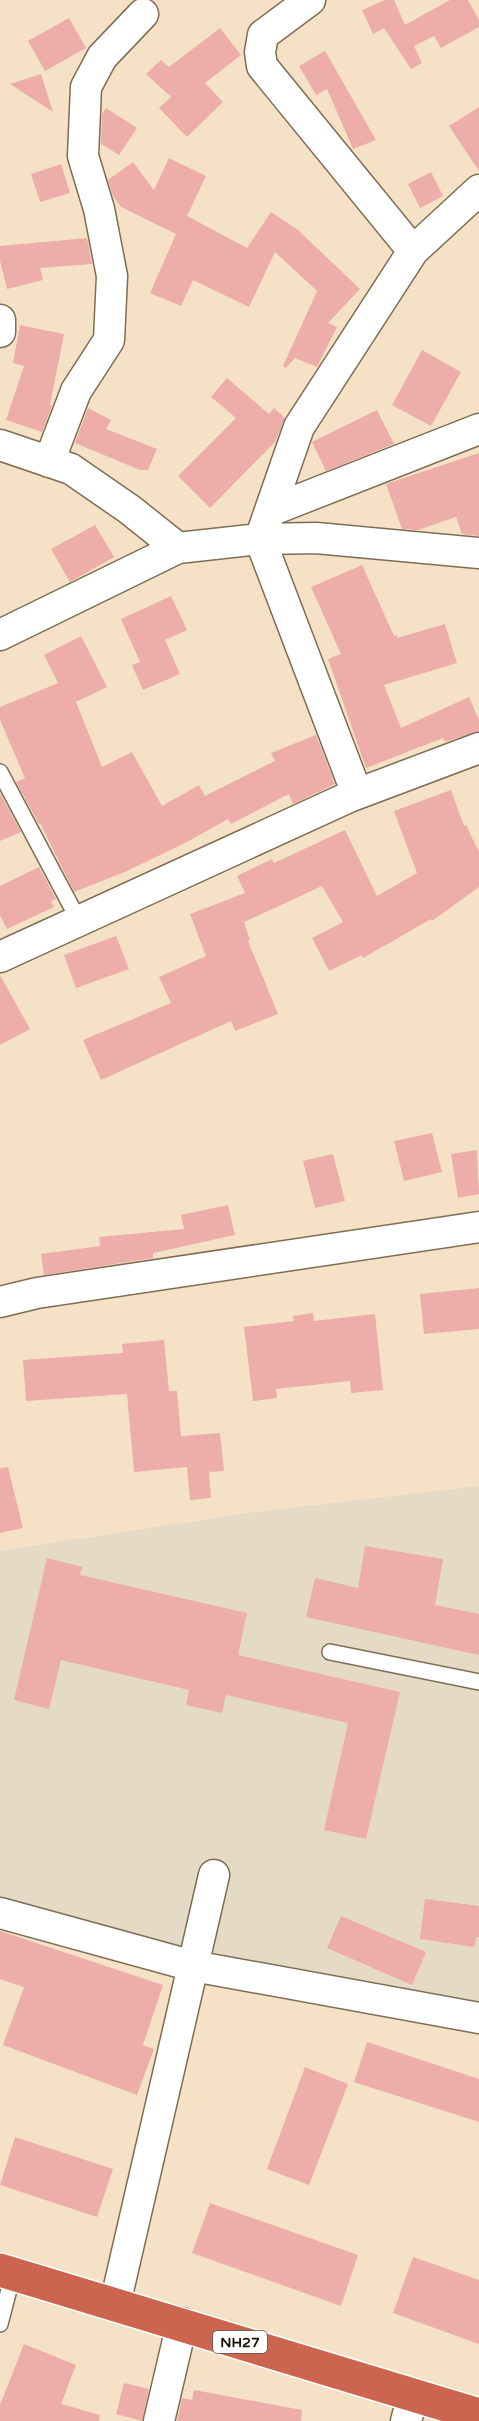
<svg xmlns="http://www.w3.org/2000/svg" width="479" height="2421" font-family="'Varela Round',sans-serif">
  <rect width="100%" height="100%" fill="#f5e2c6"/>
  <path fill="#e4dac5" d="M479 1486V2003L147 1945 0 1906V1551L248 1513Z"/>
  <path fill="#edada9" d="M385 0H394L405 25 450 0H468L479 20V27L441 48 434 36 414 46 422 63 411 69 384 28 373 34 362 10Z
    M69 18 86 48 45 71 28 41Z
    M220 28 241 55 205 83 223 102 187 137 159 108 171 97 146 74 161 60 169 67Z
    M325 51 328 56 376 140 353 149 327 89 316 95 299 66Z
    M41 74 53 112 10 84Z
    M479 107V171L449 126Z
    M106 108 137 128 119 155 101 144 102 114Z
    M169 158 206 176 187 216 247 248 271 212 298 230 360 289 328 323 337 327 317 367 295 358 286 368 283 366 317 291 275 252 249 307 193 280 181 306 150 293 176 234 121 207 113 196 108 180 133 162 154 190Z
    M61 164 70 193 40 202 31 174Z
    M431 172 443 196 420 208 408 184Z
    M87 238 92 264 40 268 43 280 7 289 0 261V246Z
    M20 325 64 334 50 405 52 406 42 432 6 420 24 366 13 363Z
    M422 350 461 372 431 426 392 405Z
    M227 378 269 414 274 408 285 418 275 442 210 508 178 476 236 418 211 397Z
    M88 408 111 420 106 429 157 449 148 470H140L75 443Z
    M377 410 394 444 326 471 312 442Z
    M479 453V536L462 534 456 517 418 530 402 529 386 484Z
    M95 525 114 557 70 582 51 549Z
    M362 565 394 636 397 635V638L445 624 457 663 384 685 401 728 469 697 479 720V731L445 742 443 738 366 768 328 659 341 654 311 587Z
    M171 596 187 630 165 640 180 674 143 690 132 665 140 662 121 619Z
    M81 636 107 687 76 702 102 767 132 752 162 806 199 785 205 796 275 761 271 753 316 735 335 784 293 804 289 794 231 824 228 819 187 842 127 871 74 892 40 823 39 824 16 782 25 778 0 720V707L58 683 44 655Z
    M451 790 464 826 466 825 479 852V887L432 921 431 919 363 958 362 955 329 971 312 938 343 922 322 886 244 922 250 940 248 941 278 1014 235 1031 231 1021 101 1080 83 1040 171 1003 159 977 206 956 190 914 245 893 237 876 272 859 274 863 345 830 377 896 417 873 394 811Z
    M0 793 21 832 0 841Z
    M39 867 56 899 51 901 54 907 7 929 0 915V886Z
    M116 936 129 969 76 988 64 955Z
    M0 975 30 1029 0 1045Z
    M432 1133 442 1172 404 1181 394 1141Z
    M477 1150 479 1194 458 1198 451 1154Z
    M333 1154 345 1201 315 1208 303 1161Z
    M228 1205 235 1235 153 1253V1258L44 1275 41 1254 100 1246 99 1237 184 1229 181 1215Z
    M479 1288V1329L424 1334 420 1294Z
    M313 1313 314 1321 375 1314 383 1390 351 1393 350 1381 276 1389 277 1398 253 1401 244 1327 294 1321 293 1316Z
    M164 1340 169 1391H177L181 1436 220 1433 224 1471 209 1472 211 1498 190 1500 187 1467 134 1472 127 1394 26 1401 23 1360 123 1353 122 1344Z
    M8 1467 23 1528 0 1533V1468Z
    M365 1546 443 1559 435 1605 479 1614V1655L306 1617 315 1578 358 1588Z
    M47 1558 82 1567 80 1575 247 1613 238 1655 400 1692 366 1839 324 1830 348 1723 226 1695 222 1713 186 1705 189 1690 61 1660 49 1709 14 1700Z
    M425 1899 479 1906V1937H476L475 1947 420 1939Z
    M341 1916 426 1952 412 1985 327 1948Z
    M0 1931 163 1985 143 2045 154 2049 137 2095 3 2045 24 1987 0 1979Z
    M367 2042 479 2079V2122L354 2082Z
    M305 2067 348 2084 309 2185 267 2169Z
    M15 2137 113 2169 97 2217 0 2185Z
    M210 2203 358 2255 341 2306 192 2253Z
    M413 2257 479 2280V2344L393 2313Z
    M24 2344 76 2365 61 2404 100 2415 99 2421H0V2405Z
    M124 2383 149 2389 142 2421 116 2414Z
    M194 2390 302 2410 301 2421H177L182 2398 192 2400Z"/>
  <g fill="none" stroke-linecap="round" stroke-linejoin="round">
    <defs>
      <path id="lane" d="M0 772 79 921
        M330 1652 479 1682
        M0 2324 13 2274"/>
      <path id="street" d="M310 0 263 35 260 52 262 66 413 251
        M0 320V332
        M0 445 71 469 129 509 178 548
        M49 462 76 391 109 340 112 276 99 209 83 156 86 87 102 57 143 14
        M270 511 479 429
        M0 635 178 548 260 539 316 538 479 553
        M357 794 260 539 299 427 413 251 479 190
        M0 957 349 797 479 748
        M0 1302 37 1293 479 1227
        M0 1913 193 1966 479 2018
        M115 2304 214 1875
        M159 2421 182 2323
        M406 2421 413 2396"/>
      <path id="highway" d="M0 2270 479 2415"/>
    </defs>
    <use href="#lane" stroke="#7e6d54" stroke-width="18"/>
    <use href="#street" stroke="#7e6d54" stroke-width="33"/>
    <use href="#highway" stroke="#fff" stroke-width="36"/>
    <use href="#lane" stroke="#fff" stroke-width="15"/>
    <use href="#street" stroke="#fff" stroke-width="30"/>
    <use href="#highway" stroke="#cb654f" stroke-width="33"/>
  </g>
  <g text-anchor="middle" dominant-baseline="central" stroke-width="5" stroke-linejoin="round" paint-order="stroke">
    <rect fill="#fff" stroke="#5d5851" stroke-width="1.5" x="213" y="2331" width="54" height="22" rx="4.5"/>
    <g font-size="14" font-weight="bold" fill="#171007">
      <text x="240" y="2342">NH27</text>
    </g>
  </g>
</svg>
